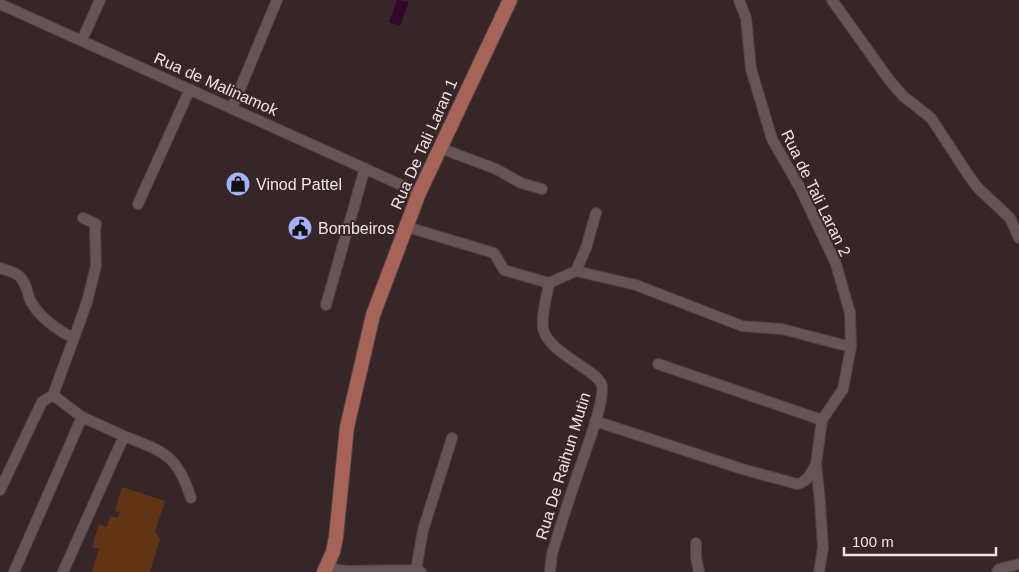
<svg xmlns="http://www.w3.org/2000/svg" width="1019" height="572" font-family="Helvetica,sans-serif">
  <rect width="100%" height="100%" fill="#372628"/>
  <path fill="#623416" d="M122 487 165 501 155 532 160 539 150 572H92L99 549 92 547 99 524 107 527 110 516 118 518 120 512 115 511Z"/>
  <path fill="#33062d" d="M397 0 409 2 400 26 389 22Z"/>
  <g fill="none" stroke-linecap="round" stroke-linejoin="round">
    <defs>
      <path id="minor" d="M739 0 746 18 751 69 772 139 800 188 836 264 850 313 851 347 843 389 822 420 816 464 820 502 823 548 819 572
        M832 0 890 81 903 96 931 118 969 176 978 188 1010 218 1019 238
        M0 4 419 193
        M82 40 100 0
        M232 108 277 0
        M440 148 496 169 521 183 542 189
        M138 204 190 89
        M407 227 494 253 504 270 549 283C547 297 541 314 543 328 547 353 599 370 602 386 605 404 580 465 574 485 566 508 559 531 552 554L550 572
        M0 268C5 270 14 272 18 275 26 281 27 292 30 300 38 316 58 331 74 338L53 395 82 417 124 436 63 572
        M576 271 586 248 596 213
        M549 283 576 271 636 285 742 326 782 329 851 347
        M326 305 365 168
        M74 338 87 302 96 266 95 228 96 224 83 218
        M658 364 822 420
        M595 421 742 469 797 484C808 482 811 473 816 464
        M124 436C164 452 177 454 191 498
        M0 490 42 402 53 395
        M696 543V557L699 572
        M326 568 347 571 416 570 421 572
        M416 570 423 530 452 438
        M14 572 82 417
        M997 572 999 569 1019 564"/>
      <path id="major" d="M324 572 333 552 336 537 347 427 373 315 419 193 510 0"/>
    </defs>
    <use href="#minor" stroke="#504244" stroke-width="12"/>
    <use href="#major" stroke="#504244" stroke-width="16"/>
    <use href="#minor" stroke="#675455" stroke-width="10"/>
    <use href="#major" stroke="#a86358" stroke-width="14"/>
  </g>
  <defs>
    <symbol id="shop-disc" viewBox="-11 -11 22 22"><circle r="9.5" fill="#a6b1fc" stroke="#372628"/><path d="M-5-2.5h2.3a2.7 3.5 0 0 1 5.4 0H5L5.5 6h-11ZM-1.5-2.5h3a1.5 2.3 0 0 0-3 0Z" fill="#111"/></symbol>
    <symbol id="civic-disc" viewBox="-11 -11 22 22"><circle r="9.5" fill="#a6b1fc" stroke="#372628"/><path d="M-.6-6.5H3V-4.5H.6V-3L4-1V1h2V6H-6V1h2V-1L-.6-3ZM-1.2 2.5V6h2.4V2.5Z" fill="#111"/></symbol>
  </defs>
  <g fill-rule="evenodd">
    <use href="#shop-disc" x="224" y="170" width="28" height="28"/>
    <use href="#civic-disc" x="286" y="214" width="28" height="28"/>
  </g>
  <g text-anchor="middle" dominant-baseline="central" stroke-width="4" stroke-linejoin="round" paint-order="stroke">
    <g font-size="16" fill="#efe4e4" stroke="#372628">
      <text transform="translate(216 84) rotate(24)">Rua de Malinamok</text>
      <text transform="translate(424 144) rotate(-66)">Rua De Tali Laran 1</text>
      <text transform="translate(816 193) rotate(64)">Rua de Tali Laran 2</text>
      <text transform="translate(563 466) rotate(-73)">Rua De Raihun Mutin</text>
    </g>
    <g font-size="16" fill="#efe4e4" stroke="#372628" text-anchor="start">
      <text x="256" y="184">Vinod Pattel</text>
      <text x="318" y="228">Bombeiros</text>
    </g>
  </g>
  <path d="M844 547v8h152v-8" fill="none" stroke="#efe4e4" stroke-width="2.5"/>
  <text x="852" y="547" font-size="15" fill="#efe4e4" stroke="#372628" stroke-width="4" paint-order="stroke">100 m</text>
</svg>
